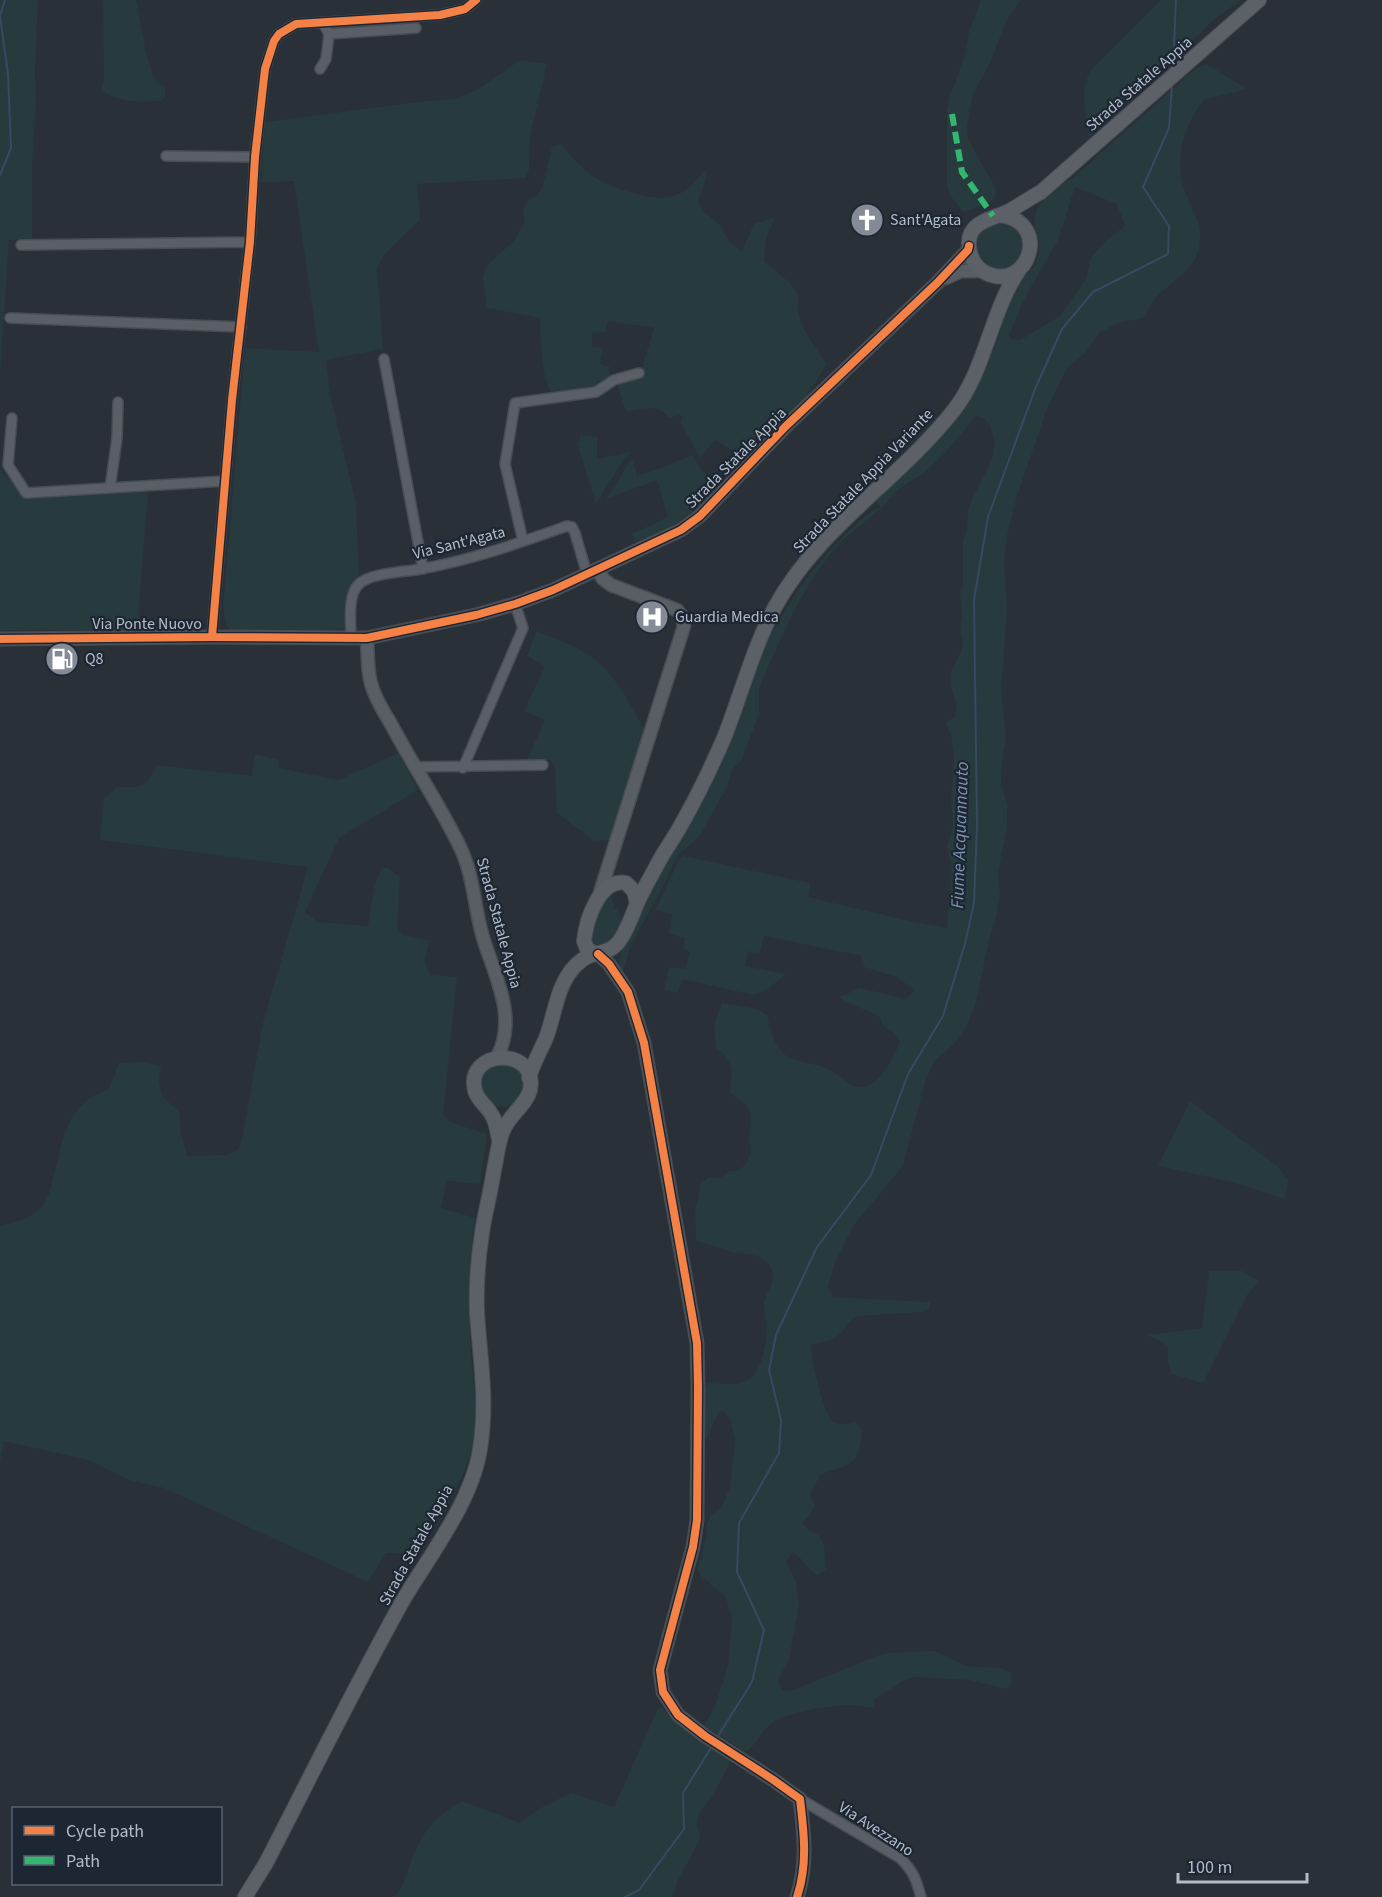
<svg xmlns="http://www.w3.org/2000/svg" width="1382" height="1897" font-family="'Source Sans 3',sans-serif">
  <rect width="100%" height="100%" fill="#2a3038"/>
  <path fill="#273a3e" fill-rule="evenodd" d="M0 0H38L35 73 36 99 32 166V239L9 240 0 374Z
    M103 0H136C142 28 144 57 157 83L165 86V98L161 101C141 103 117 102 101 90L104 80Z
    M981 0H1021L1007 19 990 63 973 94 967 127 968 139 995 187V198L986 205 963 212 949 194 947 183V110L949 99 965 55 969 32Z
    M1161 0H1241L1215 19 1089 137C1086 114 1079 91 1091 70Z
    M520 60 547 64 530 136 529 169 526 178 417 184 420 220 384 255 377 268 383 349 326 360 330 394 356 503 359 577C342 588 344 611 345 629L232 633 227 626 223 608 245 348 319 352 294 181 261 183 265 122 427 101 456 99 480 88Z
    M1206 64 1247 89 1203 100C1182 131 1172 164 1188 199 1196 218 1203 225 1199 247 1195 272 1170 281 1155 299 1151 304 1147 312 1143 318L1121 322 1100 332 1085 353 1067 368 1047 409 1017 496 1006 540 1004 563 1007 608 1001 692 1006 738 1002 761 1001 783 1007 805V828L998 872 1000 895 996 918 989 940 976 1003 967 1025 954 1044 936 1059 926 1078 903 1166 853 1226 834 1265 828 1287 833 1297 930 1302 929 1308 923 1312 857 1316 848 1323 841 1333 832 1340 811 1345C810 1356 824 1415 832 1421 839 1426 847 1424 855 1422L862 1430C859 1469 851 1462 820 1475L810 1495 815 1506 809 1516 802 1523 810 1531 820 1536 824 1546 826 1569 817 1575C808 1568 802 1559 793 1552L786 1561 796 1582 799 1604 789 1660 778 1680 782 1691 794 1690 876 1656 887 1653 935 1651 966 1666 1001 1668 1011 1673V1685L1008 1689 969 1680 913 1677 903 1681 874 1699 875 1708C868 1708 859 1705 852 1705 833 1705 785 1712 771 1724 760 1732 758 1743 746 1752L704 1726 716 1704 728 1665 732 1620 726 1597 701 1576 697 1569 707 1536 706 1525 711 1515 721 1509 730 1487 735 1440 730 1418 722 1410C713 1419 712 1429 706 1440L705 1437 704 1394 707 1383C719 1383 738 1387 748 1380 762 1371 766 1344 767 1329 767 1321 764 1313 764 1305 765 1290 782 1279 767 1262 758 1253 744 1255 732 1252 720 1248 708 1244 696 1241L695 1208 699 1197 700 1185 709 1177 720 1178 729 1171 740 1170 748 1161 751 1150 749 1139 751 1116 747 1105 729 1092C734 1073 733 1059 716 1048L714 1025 722 1003 757 1009 767 1015C771 1031 776 1055 795 1060 805 1063 816 1064 827 1068 837 1072 846 1085 858 1087 879 1090 894 1056 900 1042L894 1033 884 1027 880 1017C866 1009 852 1007 840 997L860 988 906 999 914 990 897 977 864 967 862 956 764 936 759 954 748 951 745 966 786 974C775 983 767 991 754 995L682 979 677 993 664 990 669 967 685 969 690 952 683 949 685 938 669 934 672 914 655 910 679 860 683 856 810 883 808 897 905 920 947 928 952 869 947 847 953 824 951 801 954 756 951 734 945 723 955 717 957 706 950 684 951 672 961 652 963 641 960 629 962 617 960 595 963 584V540L967 529 968 510 972 499 992 460 995 440 989 424 984 418 976 416 946 452 925 472 899 489 882 507 844 539 830 554 811 581 795 609 770 662 759 689V714L741 761 732 769 727 787 699 837 678 855 674 862 667 879 631 945 622 974C615 962 625 943 629 930 655 877 680 823 706 769 745 687 780 595 849 531 858 523 869 511 881 507L875 501C905 472 941 444 962 408 975 388 988 366 996 343 1000 330 1002 316 1007 304 1010 297 1013 289 1017 283 1024 275 1033 270 1037 259 1042 248 1037 238 1035 227 1030 204 1057 188 1074 177L1195 69ZM1075 187 1117 204 1125 226 1107 240 1091 257 1086 279 1060 316 1020 340 1011 339 1009 336 1022 303 1058 240Z
    M561 144C569 154 579 166 590 174 608 187 649 201 671 197 686 194 698 178 707 168L706 179 698 201 703 211 720 225 730 243 742 251 754 224 775 217 766 238 764 261 790 283 799 296C792 318 814 345 826 363 813 397 772 430 747 459L715 440 700 458 681 423 683 417 679 415 669 418C658 403 641 409 626 412L617 382 639 378 654 328 608 321 605 332 592 334V347L603 348 600 363 603 366H609L610 377 595 387 552 393C541 380 541 336 540 318L487 308 483 277 487 265 514 241 525 221 523 210 528 200 538 195 543 185 552 147Z
    M976 246a24 24 0 1 1 48 0a24 24 0 1 1-48 0Z
    M580 435 597 437V459L631 452 622 462 596 504 577 443H579Z
    M692 455 701 470 721 487C693 512 671 530 636 544L632 534 668 517 657 480 606 499 632 458 637 476 664 467Z
    M0 469 25 498 148 492 137 630H0Z
    M536 631C550 637 566 642 579 649 612 666 628 700 645 731L613 840 595 841 557 813 555 768 550 760H527L545 720 524 711 545 666 527 656Z
    M398 753 418 790 339 838 305 912 318 922 368 926C372 907 372 885 382 868H388L400 877 397 929 403 935 429 940 425 961 430 975 457 977 443 1114 450 1122 487 1134 480 1184 447 1181 441 1208 475 1218C470 1258 468 1297 470 1338 471 1374 481 1412 472 1448 465 1479 436 1522 420 1550L403 1553H386L368 1582 164 1488 129 1480 88 1460 4 1441 0 1462V1226C11 1223 25 1220 35 1213 46 1206 49 1194 52 1182 63 1142 65 1103 109 1089L119 1063 141 1062 161 1066 159 1081 162 1096 179 1112 181 1134 187 1156 226 1155 238 1150 242 1139 263 1023 308 867 100 840 104 799 117 787C142 788 146 788 157 765L252 776 255 754 279 760 278 768 339 780Z
    M610 894 615 905 613 907V909H617L623 923C617 933 611 944 598 946L591 941C590 924 599 906 610 894Z
    M480 1085a22 22 0 1 1 44 0a22 22 0 1 1-44 0Z
    M1190 1101 1277 1166 1288 1180 1285 1199 1232 1182 1158 1166Z
    M1209 1271H1242L1259 1281 1247 1295 1203 1383 1172 1374 1168 1362V1346L1148 1335 1202 1328Z
    M659 1706 696 1735 732 1759 713 1795 699 1814 697 1825 700 1837 690 1859 678 1879 673 1897H393C403 1889 406 1876 410 1864 422 1832 432 1819 462 1801L520 1823 539 1809 571 1793 614 1807Z"/>
  <g fill="none" stroke-linecap="round" stroke-linejoin="round">
    <path stroke="#384963" stroke-width="2" d="M1173 69 1176 0
      M0 175 11 148 8 74 0 16 5 0
      M716 1739 752 1682 764 1630 737 1572 739 1523 779 1453 781 1420 769 1370 776 1335 817 1247 871 1175 908 1074 943 1016 965 944 974 903 977 825 974 600 988 517 1035 389 1062 329 1093 292 1168 254 1169 226 1143 187 1169 128 1172 84
      M625 1897 639 1890 684 1829 683 1793 712 1746"/>
    <defs>
      <path id="street" d="M323 23 329 34 416 28
        M320 69 326 59 329 34
        M166 156 255 157
        M21 245 250 242
        M10 318 241 327
        M384 359 423 569
        M12 418 8 465 26 493 225 481
        M110 488 117 438 118 402
        M523 541 505 464 515 403 596 392 614 380 639 373
        M212 637 232 400 250 242 255 157 265 69 274 41 279 34 296 24 440 15 465 9 476 0
        M351 638C351 623 347 595 359 584 370 573 405 572 421 569 472 560 519 543 567 526L572 527 575 533 587 574
        M414 767 543 765
        M463 768 523 628 515 604
        M800 1799 900 1858C914 1872 916 1879 921 1897"/>
      <path id="secondary" d="M946 278 961 271H983
        M598 570 603 579 611 585 677 610 682 616 684 626 598 899
        M367 638C368 656 367 676 374 692 378 703 385 714 391 724 413 766 440 805 460 847 475 878 474 912 485 944 497 980 517 1020 497 1057
        M0 639 212 637 367 638 476 615 515 604 553 590 681 530 700 516 785 427 937 283 968 250 969 246
        M598 954 609 964 628 992 644 1043 697 1343 698 1388 697 1520 693 1547 660 1670 663 1692 678 1715 705 1736 772 1779 800 1799C804 1833 808 1864 797 1897"/>
      <path id="primary" d="M1000 215C1053 222 1028 293 986 273 978 269 972 261 970 252 963 222 990 220 1009 211 1020 205 1030 198 1041 192L1259 0
        M596 954 587 949 584 941C586 921 599 878 626 883L634 891 637 904
        M529 1078C533 1063 540 1052 546 1038 556 1012 557 978 582 960 597 949 610 957 622 937 628 927 632 916 636 906 642 891 651 877 658 863 665 850 674 838 681 825 697 797 711 768 724 738 741 695 753 648 775 607 818 528 899 480 954 410 986 369 990 313 1019 270
        M245 1897 266 1863C311 1776 354 1688 402 1602 430 1554 475 1499 481 1442 487 1398 480 1357 477 1313 476 1287 478 1259 482 1233 485 1212 491 1191 494 1170 497 1156 498 1143 503 1131 509 1115 527 1104 530 1090 539 1046 464 1048 475 1091 478 1100 485 1105 490 1112 496 1120 497 1129 499 1140"/>
    </defs>
    <use href="#street" stroke="#484c53" stroke-width="12"/>
    <use href="#secondary" stroke="#484c53" stroke-width="15"/>
    <use href="#primary" stroke="#484c55" stroke-width="16"/>
    <use href="#street" stroke="#5a5e66" stroke-width="9"/>
    <use href="#secondary" stroke="#595d64" stroke-width="12"/>
    <use href="#primary" stroke="#5c6168" stroke-width="14"/>
    <path stroke="#33b770" stroke-width="6" stroke-dasharray="12 6" stroke-linecap="butt" d="M952 114 962 172 993 216"/>
    <defs>
      <path id="cycleway" d="M212 637 232 400 250 242 255 157 265 69 274 41 279 34 296 24 440 15 465 9 476 0
        M0 639 212 637 367 638 476 615 515 604 553 590 681 530 700 516 785 427 937 283 968 250 969 246
        M598 954 609 964 628 992 644 1043 697 1343 698 1388 697 1520 693 1547 660 1670 663 1692 678 1715 705 1736 772 1779 800 1799C804 1833 808 1864 797 1897"/>
    </defs>
    <use href="#cycleway" stroke="#1d2633" stroke-width="11"/>
    <use href="#cycleway" stroke="#f48246" stroke-width="8"/>
  </g>
  <defs>
    <symbol id="church-disc" viewBox="-11 -11 22 22"><circle r="9.5" fill="#848b96" stroke="#1d2633"/><path d="M-1.2-6h2.4v3.5h3.3v2.4h-3.3V6h-2.4V-.1h-3.3v-2.4h3.3Z" fill="#fff"/></symbol>
    <symbol id="hospital-disc" viewBox="-11 -11 22 22"><circle r="9.5" fill="#848b96" stroke="#1d2633"/><path d="M-5-5h3v3.5h4V-5h3V5h-3V1.5h-4V5h-3Z" fill="#fff"/></symbol>
    <symbol id="fuel-disc" viewBox="-11 -11 22 22"><circle r="9.5" fill="#848b96" stroke="#1d2633"/><path d="M-5.5-6h7V0h2V4h1.3V-2.5L3-4.5l.8-.8L6-3V5H2.5V1h-1V6h-7ZM-4.2-4.7v3.2H.2V-4.7Z" fill="#fff"/></symbol>
  </defs>
  <g fill-rule="evenodd">
    <use href="#church-disc" x="848" y="201" width="38" height="38"/>
    <use href="#hospital-disc" x="633" y="598" width="38" height="38"/>
    <use href="#fuel-disc" x="43" y="640" width="38" height="38"/>
  </g>
  <g text-anchor="middle" dominant-baseline="central" stroke-width="4.5" stroke-linejoin="round" paint-order="stroke">
    <g font-size="16" fill="#b4bcc9" stroke="#1d2633">
      <text transform="translate(1139 84) rotate(-41)">Strada Statale Appia</text>
      <text transform="translate(736 458) rotate(-45)">Strada Statale Appia</text>
      <text transform="translate(863 481) rotate(-46)">Strada Statale Appia Variante</text>
      <text transform="translate(459 543) rotate(-14)">Via Sant'Agata</text>
      <text x="147" y="624">Via Ponte Nuovo</text>
      <text transform="translate(499 923) rotate(75)">Strada Statale Appia</text>
      <text transform="translate(416 1545) rotate(-61)">Strada Statale Appia</text>
      <text transform="translate(876 1829) rotate(33)">Via Avezzano</text>
    </g>
    <g font-size="16" fill="#b4bcc9" stroke="#1d2633" text-anchor="start">
      <text x="890" y="220">Sant'Agata</text>
      <text x="675" y="617">Guardia Medica</text>
      <text x="85" y="659">Q8</text>
    </g>
    <g font-size="18" font-style="italic" fill="#7c92b1" stroke="#1d2633">
      <text transform="translate(960 835) rotate(-88)">Fiume Acquannauto</text>
    </g>
  </g>
  <rect x="12" y="1807" width="210" height="78" fill="#1d2633" stroke="#59626f" stroke-width="1.5"/>
  <rect x="24" y="1826" width="30" height="9" fill="#f48246" stroke="#59626f" stroke-width="1.5"/>
  <text x="66" y="1837" font-size="18" fill="#b4bcc9">Cycle path</text>
  <rect x="24" y="1856" width="30" height="9" fill="#33b770" stroke="#59626f" stroke-width="1.5"/>
  <text x="66" y="1867" font-size="18" fill="#b4bcc9">Path</text>
  <path d="M1178 1873v9h129v-9" fill="none" stroke="#b4bcc9" stroke-width="3"/>
  <text x="1187" y="1873" font-size="18" fill="#b4bcc9" stroke="#1d2633" stroke-width="4.5" paint-order="stroke">100 m</text>
</svg>
